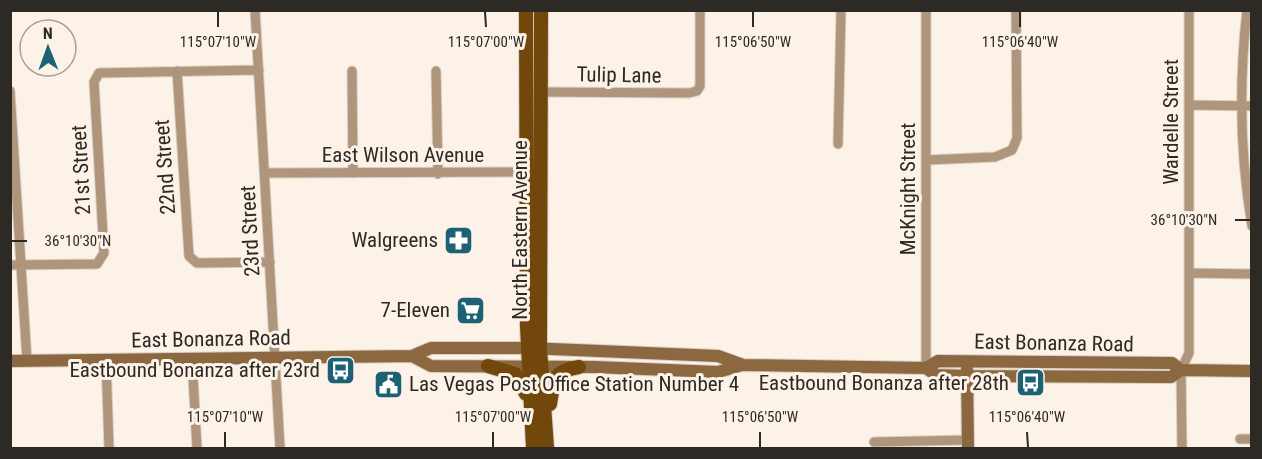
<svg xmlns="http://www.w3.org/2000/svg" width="1262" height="459" font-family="'Roboto Condensed',sans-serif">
  <rect width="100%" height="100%" fill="#fcf2e7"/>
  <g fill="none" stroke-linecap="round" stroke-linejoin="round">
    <defs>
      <path id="street" d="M255 10 280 448
        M926 10V368
        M1247 10C1239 81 1240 156 1252 226
        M177 71 189 256 197 263 270 262
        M352 71 353 173
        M436 71 438 174
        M10 91 27 361
        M541 92 689 93 697 91 700 86V10
        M1189 105 1252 106
        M838 144 841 10
        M927 160 995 157 1012 150 1017 138 1016 10
        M265 173 532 172
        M10 265 97 264 104 253 94 82 99 73 259 70
        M1189 273 1252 274
        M192 359 197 448
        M106 360 109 448
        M1240 439H1252
        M874 442 968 440
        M1182 448 1181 370 1189 353V10"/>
      <path id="secondary" d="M412 356 431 366 594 367 718 372 742 365
        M10 361 412 356 431 348H528L718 356 743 365 926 368 938 361 1172 363 1181 370
        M926 368 936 375 967 376 1171 377 1181 370 1252 371
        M967 369 968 448"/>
      <path id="primary" d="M526 10 527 326 533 448
        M541 10 540 348 547 448
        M488 366 515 374 526 394
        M550 404C554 380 552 371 579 367"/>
    </defs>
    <use href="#street" stroke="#d7cec4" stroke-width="11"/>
    <use href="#secondary" stroke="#d7cec4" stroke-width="14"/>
    <use href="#primary" stroke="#d7cec4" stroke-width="16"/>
    <use href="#street" stroke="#ae957b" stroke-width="9"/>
    <use href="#secondary" stroke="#8b6840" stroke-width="12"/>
    <use href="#primary" stroke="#72470c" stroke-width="14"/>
  </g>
  <path fill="none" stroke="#2d2a26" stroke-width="2" d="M218 12V27M485 12 486 27M753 12V27M1020 12V27M1235 220H1250M12 241H27M225 432V447M493 432V447M760 432V447M1027 432 1028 447"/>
  <defs>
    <symbol id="pharmacy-square" viewBox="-11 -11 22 22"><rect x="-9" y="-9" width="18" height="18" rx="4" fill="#1d6274" stroke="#fcf2e7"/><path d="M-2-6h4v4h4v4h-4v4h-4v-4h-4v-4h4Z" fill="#fff"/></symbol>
    <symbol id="supermarket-square" viewBox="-11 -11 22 22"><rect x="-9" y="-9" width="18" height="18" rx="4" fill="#1d6274" stroke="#fcf2e7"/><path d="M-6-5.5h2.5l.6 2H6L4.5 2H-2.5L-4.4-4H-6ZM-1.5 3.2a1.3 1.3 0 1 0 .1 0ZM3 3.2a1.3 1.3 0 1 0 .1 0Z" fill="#fff"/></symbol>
    <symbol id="bus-square" viewBox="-11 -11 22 22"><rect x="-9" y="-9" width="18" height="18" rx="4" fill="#1d6274" stroke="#fcf2e7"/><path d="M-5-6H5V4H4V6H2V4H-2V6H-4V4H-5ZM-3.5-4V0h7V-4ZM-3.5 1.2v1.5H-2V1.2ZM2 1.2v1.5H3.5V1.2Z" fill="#fff"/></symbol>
    <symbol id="civic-square" viewBox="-11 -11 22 22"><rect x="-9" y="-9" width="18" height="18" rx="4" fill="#1d6274" stroke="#fcf2e7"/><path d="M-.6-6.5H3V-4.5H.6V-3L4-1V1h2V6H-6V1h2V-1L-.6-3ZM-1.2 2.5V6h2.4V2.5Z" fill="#fff"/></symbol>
  </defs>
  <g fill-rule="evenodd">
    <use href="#pharmacy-square" x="442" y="224" width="33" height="33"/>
    <use href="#supermarket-square" x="454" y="294" width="33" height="33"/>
    <use href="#bus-square" x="324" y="354" width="33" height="33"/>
    <use href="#bus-square" x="1014" y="366" width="33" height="33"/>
    <use href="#civic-square" x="372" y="368" width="33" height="33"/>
  </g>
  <g text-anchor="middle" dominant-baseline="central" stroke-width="6" stroke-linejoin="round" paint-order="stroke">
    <g font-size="21" fill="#2d2a26" stroke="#fcf2e7">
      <text transform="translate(619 75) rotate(1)">Tulip Lane</text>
      <text transform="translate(1171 122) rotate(-90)">Wardelle Street</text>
      <text x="403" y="155">East Wilson Avenue</text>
      <text transform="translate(165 167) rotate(-94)">22nd Street</text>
      <text transform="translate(81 170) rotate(-93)">21st Street</text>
      <text transform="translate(908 189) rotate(-90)">McKnight Street</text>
      <text transform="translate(520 230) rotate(-90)">North Eastern Avenue</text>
      <text transform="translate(250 231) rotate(-93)">23rd Street</text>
      <text transform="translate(211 339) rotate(-1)">East Bonanza Road</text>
      <text transform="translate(1054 343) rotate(1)">East Bonanza Road</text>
    </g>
    <g font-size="21" fill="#2d2a26" stroke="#fcf2e7" text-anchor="end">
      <text x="438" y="240">Walgreens</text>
      <text x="450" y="310">7-Eleven</text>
      <text x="320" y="370">Eastbound Bonanza after 23rd</text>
      <text x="1009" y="383">Eastbound Bonanza after 28th</text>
      <text x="409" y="384" text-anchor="start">Las Vegas Post Office Station Number 4</text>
    </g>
  </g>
  <g font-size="15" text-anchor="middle" fill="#2d2a26" stroke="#fcf2e7" stroke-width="6" stroke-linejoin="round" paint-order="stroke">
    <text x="218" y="47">115°07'10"W</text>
    <text x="486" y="47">115°07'00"W</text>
    <text x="753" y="47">115°06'50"W</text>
    <text x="1020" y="47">115°06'40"W</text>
    <text x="1184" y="225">36°10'30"N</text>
    <text x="78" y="246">36°10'30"N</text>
    <text x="225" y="422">115°07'10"W</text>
    <text x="493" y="422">115°07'00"W</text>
    <text x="760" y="422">115°06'50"W</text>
    <text x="1027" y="422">115°06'40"W</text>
  </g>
  <rect width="1262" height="459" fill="none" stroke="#2d2a26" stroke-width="24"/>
  <g transform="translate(48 48) rotate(359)"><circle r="28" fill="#fcf2e7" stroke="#a9a29a" stroke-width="1.5"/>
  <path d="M0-4.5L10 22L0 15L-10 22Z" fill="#1d6274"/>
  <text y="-9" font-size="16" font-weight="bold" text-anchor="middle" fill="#2d2a26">N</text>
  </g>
</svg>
